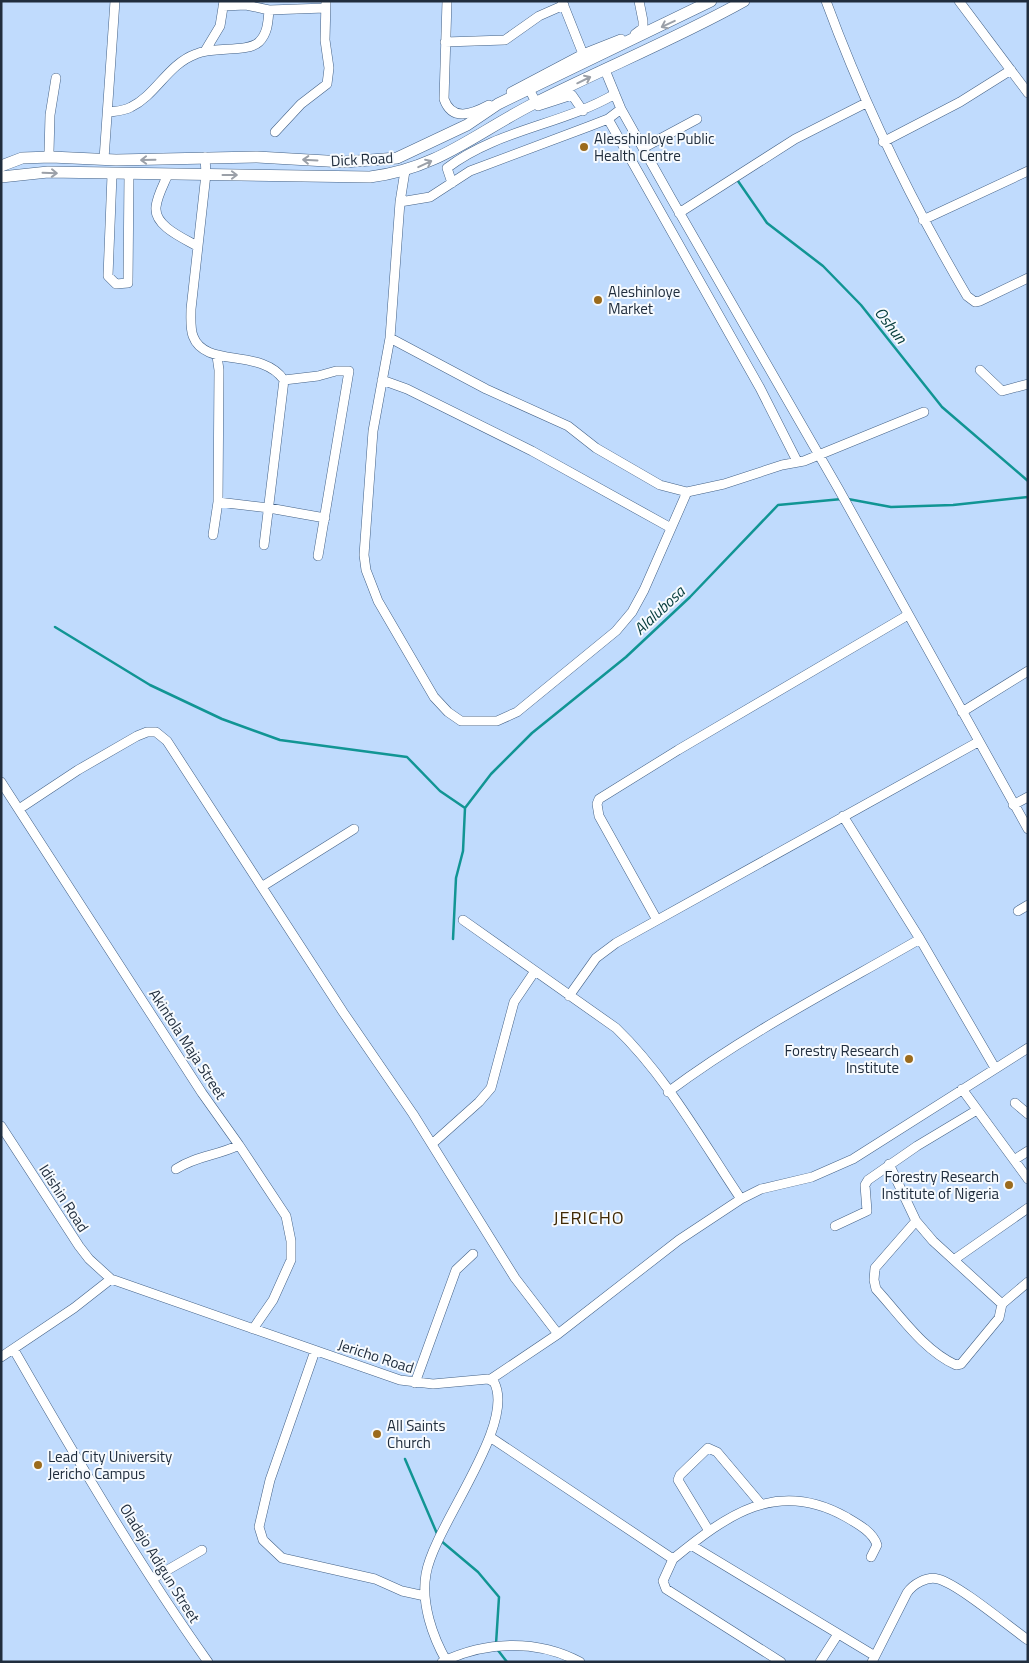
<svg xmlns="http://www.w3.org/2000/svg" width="1029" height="1663" font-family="'Titillium Web',sans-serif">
  <rect width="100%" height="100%" fill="#c0dbfd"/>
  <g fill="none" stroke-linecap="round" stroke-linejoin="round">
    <path stroke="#119594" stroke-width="2.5" d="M738 181 767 223 823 266 861 305 942 407 1028 481
      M848 499 891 507 953 505 1028 497
      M55 627 150 685 222 719 280 740 407 757 440 791 465 808
      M453 939 456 878 463 851 465 808 491 774 532 733 626 657 690 597 778 505 842 499
      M405 1459 438 1536
      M440 1540 478 1572 499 1597 496 1644
      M497 1649 507 1662"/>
    <defs>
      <path id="minor" d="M447 1 444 99C452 122 472 114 489 105
        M562 1 583 54
        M826 1C864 104 911 201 967 296L975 302 980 301 1028 278
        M959 1 1028 93
        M223 6 246 5 269 10 325 8
        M635 34 643 28V21L639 1
        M445 42 505 40 539 16 564 5
        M205 51 220 26 224 1
        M605 70 621 109 671 198 838 488 1028 829
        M529 89 538 106 572 95 583 111
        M511 92 583 54 621 39
        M109 112C116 111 124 111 131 107 156 95 168 64 196 54 214 46 247 53 259 42 268 33 268 21 269 10
        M608 119 760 388 797 461
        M275 132 301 104 327 84 329 68 325 40 326 1
        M883 142 960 102 1011 70
        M643 148 697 119
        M51 157 49 152 50 115 56 78
        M205 157 206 174 191 309C191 318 190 328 193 336 205 369 261 347 284 380L318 376 336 371H349L318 556
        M104 159 115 1
        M405 171 400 202 390 338 373 431 364 555 366 570 378 601 434 697 448 712 461 721H497L517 712 616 631 632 612 644 590 687 492 724 484 782 465 804 461 924 412
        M168 174C164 184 157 196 156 207 154 226 183 238 197 246
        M112 175 108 276 116 284 128 283 129 174
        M452 183 447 168C496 130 562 125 615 94
        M400 202 430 197 470 171 590 126 608 119 621 109
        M679 213 795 139 866 103
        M923 220 1028 171
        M390 338 486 389 568 426 596 448 660 485 687 492
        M980 370 1002 391 1028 384
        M382 380 407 389 532 451 671 528
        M218 502 269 508 325 518
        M213 535 218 502 219 370 217 356
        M264 545 284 380
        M962 712 1028 671
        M1 782 202 1093 239 1145 286 1216 291 1241V1260L273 1300 253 1329
        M1013 805 1028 797
        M19 809 78 770 137 736 147 732H156L167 741 343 1012 413 1114 515 1278 558 1334
        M843 816 920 939 995 1068
        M263 886 354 829
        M1018 911 1028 905
        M463 920 616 1028C666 1076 702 1141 741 1199
        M657 920 599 816 597 804 599 799 678 750 908 615
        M569 996 596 958 616 943 978 742
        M962 1089 1028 1179
        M668 1092C747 1033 835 988 920 939
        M1015 1103 1028 1114
        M1 1126 79 1246 89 1259 111 1279 400 1380 433 1384 488 1379 494 1382C517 1425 434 1526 426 1574 421 1603 432 1636 447 1662
        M432 1144 479 1102 491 1088 514 1002 535 971
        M1014 1160 1028 1151
        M889 1164 916 1221 933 1241 1002 1304
        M176 1169C198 1155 217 1156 239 1145
        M916 1221 875 1268 874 1280 876 1289C900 1315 923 1350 956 1365L961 1364 999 1318 1002 1304 1028 1282
        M835 1226 867 1211 865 1185 868 1180 917 1146 977 1110
        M955 1259 1028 1208
        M14 1350C75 1456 137 1562 208 1662
        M315 1351 270 1480 259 1527 263 1540 282 1558 375 1579 402 1591 425 1596
        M1 1357 74 1308 111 1279
        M491 1379 558 1334 679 1240 741 1199 761 1189 812 1177 853 1159 1028 1048
        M415 1383 456 1270 473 1254
        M490 1437 673 1559 663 1581 666 1589 781 1662
        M709 1531 678 1480 680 1475 708 1448 717 1452 760 1503
        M691 1545 875 1656
        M673 1559C727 1515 777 1478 846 1517 858 1524 873 1532 877 1545L871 1557
        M152 1579 202 1550
        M442 1662C486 1641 537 1639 580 1662
        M820 1662 838 1634
        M872 1662 907 1593C913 1584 927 1576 938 1579 958 1584 1008 1626 1028 1640"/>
      <path id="major" d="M1 166 22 158 51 157 116 160 257 157 344 162 397 158 467 125 498 104 711 1
        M1 177 48 172 370 177C438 169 477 132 535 103 604 68 676 39 744 1"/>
    </defs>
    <use href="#minor" stroke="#436186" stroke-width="10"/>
    <use href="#major" stroke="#436186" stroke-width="12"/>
    <use href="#minor" stroke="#fff" stroke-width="9"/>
    <use href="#major" stroke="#fff" stroke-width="11"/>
  </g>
  <defs><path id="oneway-shaft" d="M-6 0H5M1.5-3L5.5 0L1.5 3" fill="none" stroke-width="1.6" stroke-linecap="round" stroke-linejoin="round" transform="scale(1.25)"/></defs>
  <g stroke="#9ba0a8">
    <use href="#oneway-shaft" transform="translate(668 24) rotate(155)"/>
    <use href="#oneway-shaft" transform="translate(584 80) rotate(-26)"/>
    <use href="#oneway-shaft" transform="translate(148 160) rotate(179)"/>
    <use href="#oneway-shaft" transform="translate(310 160) rotate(-177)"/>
    <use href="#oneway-shaft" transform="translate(425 164) rotate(-25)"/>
    <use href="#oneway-shaft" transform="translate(50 173) rotate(2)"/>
    <use href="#oneway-shaft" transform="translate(230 175)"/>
  </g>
  <g fill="#9b6b1d" stroke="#f6fafe" stroke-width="2">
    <circle cx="584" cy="147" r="5"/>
    <circle cx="598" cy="300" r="5"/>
    <circle cx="909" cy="1059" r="5"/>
    <circle cx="1009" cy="1185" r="5"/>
    <circle cx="377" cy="1434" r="5"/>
    <circle cx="38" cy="1465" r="5"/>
  </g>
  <g text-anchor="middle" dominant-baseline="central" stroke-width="4" stroke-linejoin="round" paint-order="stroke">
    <g font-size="15" fill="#202d3d" stroke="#f6fafe" text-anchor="start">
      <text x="594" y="138">Alesshinloye Public<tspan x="594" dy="17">Health Centre</tspan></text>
      <text x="608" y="291">Aleshinloye<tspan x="608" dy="17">Market</tspan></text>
      <text x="899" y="1050" text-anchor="end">Forestry Research<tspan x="899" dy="17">Institute</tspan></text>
      <text x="999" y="1176" text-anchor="end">Forestry Research<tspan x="999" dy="17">Institute of Nigeria</tspan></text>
      <text x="387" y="1425">All Saints<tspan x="387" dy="17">Church</tspan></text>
      <text x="48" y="1456">Lead City University<tspan x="48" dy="17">Jericho Campus</tspan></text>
    </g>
    <g font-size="15" fill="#202d3d" stroke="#f6fafe">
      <text transform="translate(362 159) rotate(-3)">Dick Road</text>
      <text transform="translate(188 1044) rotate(57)">Akintola Maja Street</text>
      <text transform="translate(64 1198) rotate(57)">Idishin Road</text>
      <text transform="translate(376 1356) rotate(18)">Jericho Road</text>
      <text transform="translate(160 1563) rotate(58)">Oladejo Adigun Street</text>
    </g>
    <g font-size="16" font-style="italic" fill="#033a3a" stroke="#f6fafe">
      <text transform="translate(891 325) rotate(52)">Oshun</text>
      <text transform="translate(659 610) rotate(-43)">Alalubosa</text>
    </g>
    <g font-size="18" letter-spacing="1" fill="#402904" stroke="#f6fafe">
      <text x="589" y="1217">JERICHO</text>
    </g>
  </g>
  <rect width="1029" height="1663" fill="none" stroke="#202d3d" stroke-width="5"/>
</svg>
